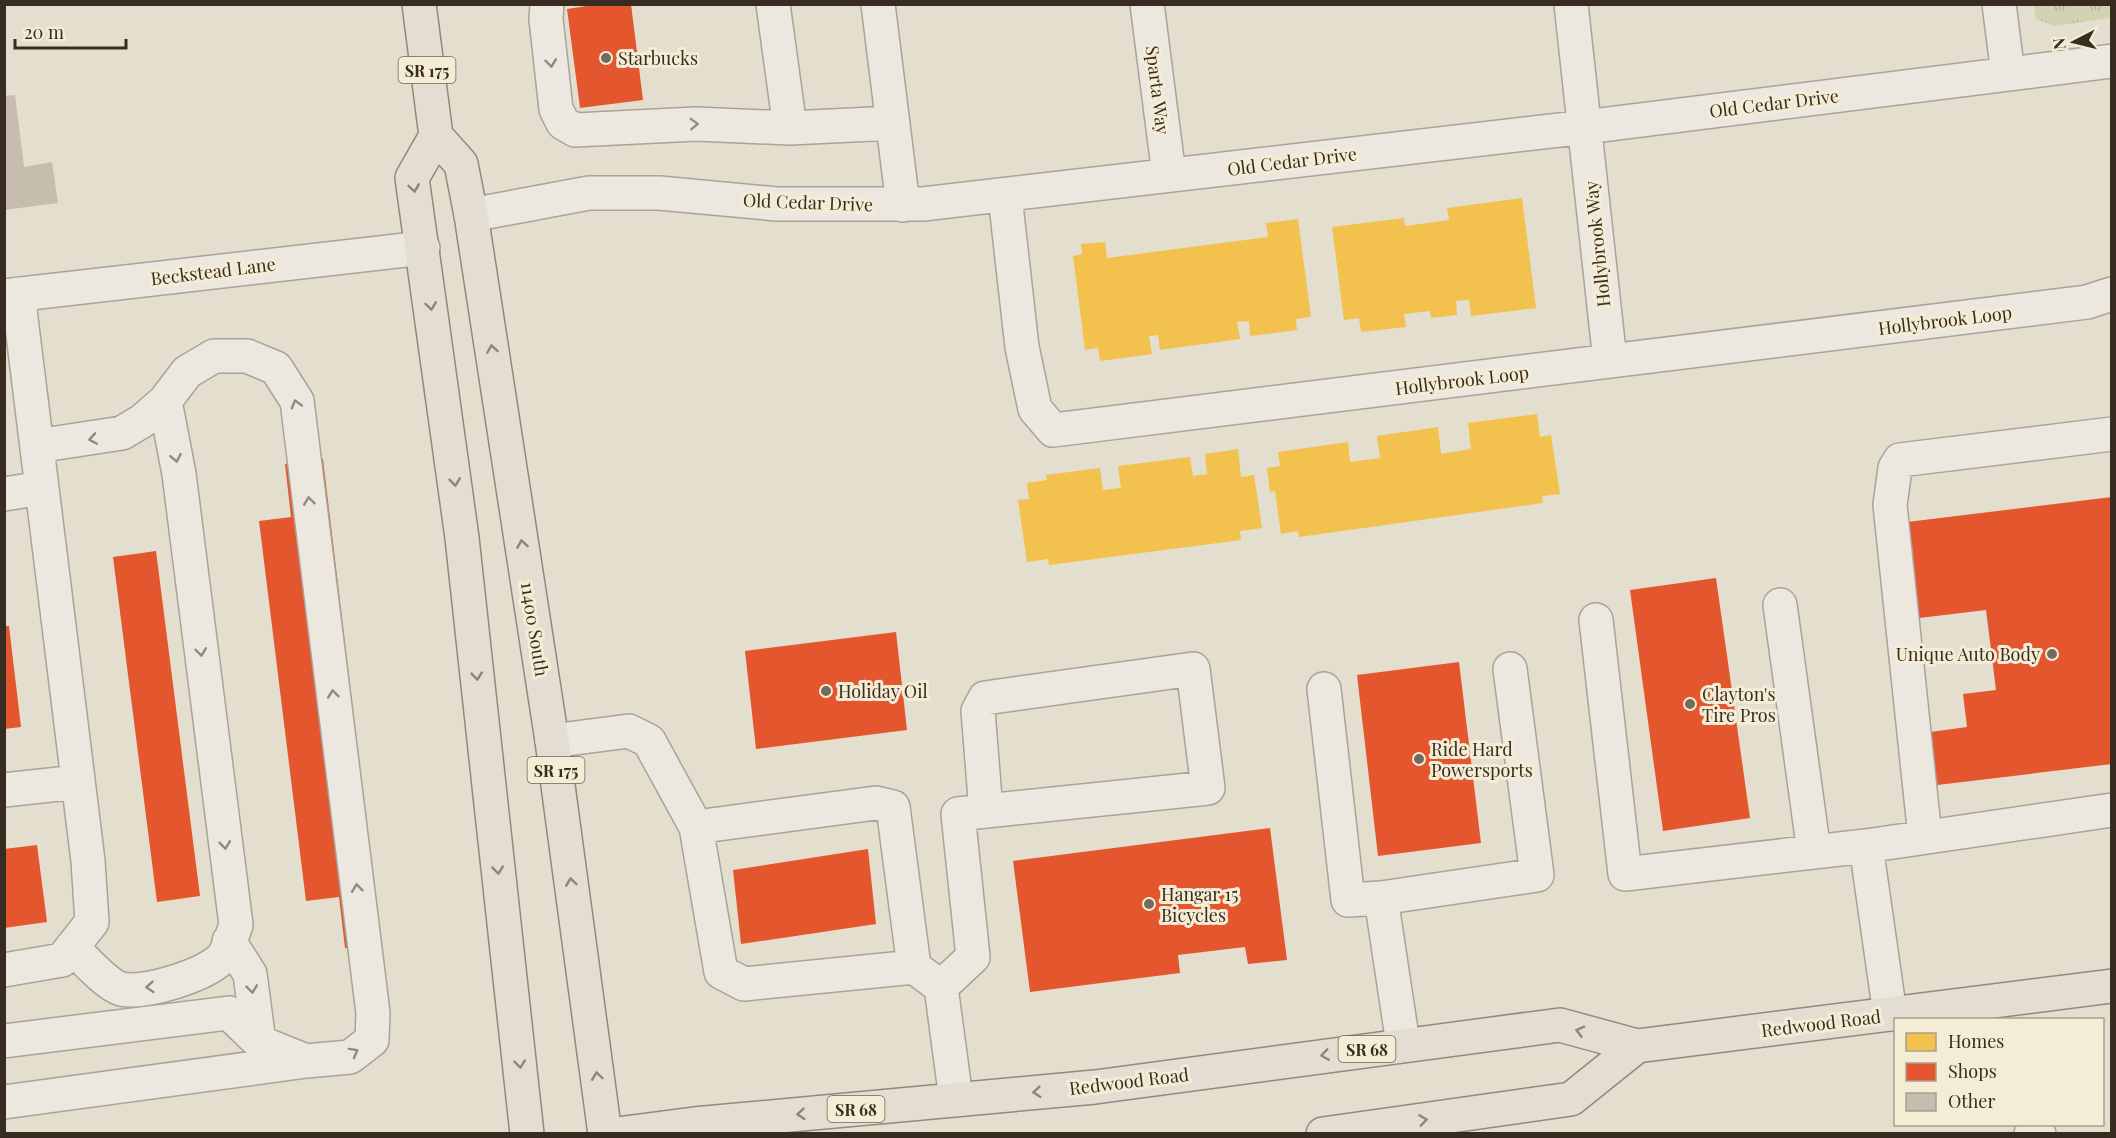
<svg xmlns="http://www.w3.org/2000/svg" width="2116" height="1138" font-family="'Playfair Display',serif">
  <defs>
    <pattern id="park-tufts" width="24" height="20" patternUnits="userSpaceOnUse" patternTransform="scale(1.5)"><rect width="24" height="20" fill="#d2d3b1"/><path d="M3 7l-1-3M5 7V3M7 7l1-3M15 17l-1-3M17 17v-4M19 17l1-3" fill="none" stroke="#b5b598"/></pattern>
  </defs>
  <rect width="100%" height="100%" fill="#e4dece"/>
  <path fill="url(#park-tufts)" d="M2034 5H2111V18L2054 26 2036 19Z"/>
  <path fill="#f2c14e" d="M1522 198 1536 308 1471 316 1469 300 1456 301 1457 315 1431 318 1430 311 1404 314 1406 327 1361 332 1359 318 1344 320 1332 227 1404 218 1405 226 1449 220 1447 208Z
    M1298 219 1311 317 1296 319 1297 330 1250 336 1249 321 1237 322 1240 339 1160 350 1158 335 1149 336 1152 354 1100 361 1098 348 1085 350 1073 256 1082 254 1081 244 1105 242 1107 258 1268 237 1266 223Z
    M1537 414 1540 437 1551 435 1560 494 1542 496 1543 503 1299 537 1298 531 1281 534 1275 491 1270 492 1267 468 1280 466 1278 452 1348 442 1350 462 1380 458 1377 436 1438 427 1441 454 1471 449 1468 423Z
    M1238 449 1241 477 1254 475 1262 528 1240 531 1241 540 1049 565 1048 559 1027 562 1018 500 1029 499 1027 483 1047 480 1046 475 1100 468 1103 490 1121 488 1118 466 1190 457 1193 476 1207 474 1205 454Z"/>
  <path fill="#e4572e" d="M599 4H631L643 100 580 108 567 9Z
    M323 459 381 944 345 948 339 897 306 901 259 521 291 517 285 464Z
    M2112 497V764L1929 786 1923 733 1967 727 1963 694 1996 690 1986 610 1911 619 1899 523Z
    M156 551 200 896 157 902 113 557Z
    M1716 578 1750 818 1663 831 1630 590Z
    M4 626H9L21 727 4 729Z
    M896 632 907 730 756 749 745 651Z
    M1459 662 1481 843 1378 856 1357 675Z
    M1270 828 1287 960 1248 964 1245 947 1178 955 1180 973 1030 992 1013 861Z
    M37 845 47 922 4 928V849Z
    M868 849 876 924 741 944 733 870Z"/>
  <path fill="#c7bdaf" d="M15 95 24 167 52 162 58 203 4 210V96Z"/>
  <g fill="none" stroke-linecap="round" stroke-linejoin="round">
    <defs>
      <path id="minor" d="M547 4 546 19 556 109 563 123 575 130 696 124 790 128
        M773 4 790 128 893 123
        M878 4 903 205
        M1147 4 1169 175
        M1571 4 1610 361
        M1999 4 2008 74
        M1005 196 1022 347 1035 409 1053 430 2087 302 2112 294
        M471 215 589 193H659L777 204H923L1585 127 2112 61
        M4 296 423 248
        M4 494 42 488
        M1780 605 1814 852
        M1596 620 1625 874 1866 846 1890 1014
        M1324 689 1348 900 1381 898 1403 1044
        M552 741 629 731 649 741 696 827 876 803 893 807 914 967 941 987 956 1099
        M4 790 78 782
        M696 827 721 972 744 984 914 967
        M1925 837 1890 505 1895 468 1900 460 2112 434
        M1866 846 2112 810
        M1381 898 1537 875 1510 669
        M229 941 250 974 259 1042
        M72 947C83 958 107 985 121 989 146 994 202 976 221 959 228 952 232 935 236 925L179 474 165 401
        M4 970 62 960 92 922 88 861 18 294
        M941 987 973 957 958 814 986 811 978 711 985 698 1193 669 1208 788 986 811
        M4 1041 229 1013 259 1042 306 1061 350 1057 372 1040 373 1013 297 401 276 368 247 356H214L187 372 165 401 142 421 122 433 37 446
        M4 1102 306 1061
        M2031 1134H2039"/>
      <path id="major" d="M419 4 436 136 461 164 471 215 552 741 605 1134
        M436 136 412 178 462 538 527 1134
        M617 1134 694 1124 1095 1087 1560 1025 1637 1046 2112 986
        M1323 1134 1571 1099 1637 1046"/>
    </defs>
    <use href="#minor" stroke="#a9a398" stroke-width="36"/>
    <use href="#major" stroke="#8f897e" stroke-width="36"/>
    <use href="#minor" stroke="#ece8e0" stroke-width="33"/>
    <use href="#major" stroke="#e3ded1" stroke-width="33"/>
  </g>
  <defs><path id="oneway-chevron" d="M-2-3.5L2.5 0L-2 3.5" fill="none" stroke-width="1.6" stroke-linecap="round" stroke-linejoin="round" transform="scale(1.5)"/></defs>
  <g stroke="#928a80">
    <use href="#oneway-chevron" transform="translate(551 63) rotate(83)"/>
    <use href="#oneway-chevron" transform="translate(694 124) rotate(-2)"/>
    <use href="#oneway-chevron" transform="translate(296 404) rotate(-106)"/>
    <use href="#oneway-chevron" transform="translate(93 439) rotate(171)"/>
    <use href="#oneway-chevron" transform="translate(176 458) rotate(79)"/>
    <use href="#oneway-chevron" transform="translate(309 501) rotate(-97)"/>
    <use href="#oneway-chevron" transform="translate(201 652) rotate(83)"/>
    <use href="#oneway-chevron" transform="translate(333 694) rotate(-97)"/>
    <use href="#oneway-chevron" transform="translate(225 845) rotate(83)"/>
    <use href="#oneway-chevron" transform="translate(357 888) rotate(-97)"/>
    <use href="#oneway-chevron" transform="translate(150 987) rotate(176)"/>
    <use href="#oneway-chevron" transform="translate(252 989) rotate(83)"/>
    <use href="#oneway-chevron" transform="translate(354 1052) rotate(-29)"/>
  </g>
  <g stroke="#8e8578">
    <use href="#oneway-chevron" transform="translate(414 188) rotate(82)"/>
    <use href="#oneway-chevron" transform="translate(431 306) rotate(82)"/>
    <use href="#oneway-chevron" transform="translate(492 349) rotate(-99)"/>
    <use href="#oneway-chevron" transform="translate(455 482) rotate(83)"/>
    <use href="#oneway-chevron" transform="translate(522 544) rotate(-99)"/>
    <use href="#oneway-chevron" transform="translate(477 676) rotate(84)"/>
    <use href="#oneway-chevron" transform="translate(498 870) rotate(84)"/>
    <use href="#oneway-chevron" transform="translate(571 882) rotate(-98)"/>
    <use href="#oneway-chevron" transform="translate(1580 1031) rotate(-165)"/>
    <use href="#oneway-chevron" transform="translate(1325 1055) rotate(172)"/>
    <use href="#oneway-chevron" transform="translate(520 1064) rotate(84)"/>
    <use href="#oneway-chevron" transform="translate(597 1076) rotate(-98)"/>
    <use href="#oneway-chevron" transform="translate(1037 1092) rotate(175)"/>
    <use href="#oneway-chevron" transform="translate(801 1114) rotate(175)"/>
    <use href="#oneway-chevron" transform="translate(1423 1120) rotate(-8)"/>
  </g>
  <g fill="#746a5d" stroke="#f4ecd5" stroke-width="2">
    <circle cx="606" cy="58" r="6"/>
    <circle cx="2052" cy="654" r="6"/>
    <circle cx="826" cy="691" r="6"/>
    <circle cx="1690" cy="704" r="6"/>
    <circle cx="1419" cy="759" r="6"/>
    <circle cx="1149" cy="904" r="6"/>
  </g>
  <g text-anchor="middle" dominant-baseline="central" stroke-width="6" stroke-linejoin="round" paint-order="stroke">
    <g fill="#f4ecd5" stroke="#706656" stroke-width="1.5">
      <rect x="398.5" y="57" width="57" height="26" rx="4.5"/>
      <rect x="527.5" y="757" width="57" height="26" rx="4.5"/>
      <rect x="1338.5" y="1036" width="57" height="26" rx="4.5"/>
      <rect x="827.5" y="1096" width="57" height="26" rx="4.5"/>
    </g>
    <g font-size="16" font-weight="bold" fill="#382c20">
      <text x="427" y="70">SR 175</text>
      <text x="556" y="770">SR 175</text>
      <text x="1367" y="1049">SR 68</text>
      <text x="856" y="1109">SR 68</text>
    </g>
    <g font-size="18" fill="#382c20" stroke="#f4ecd5" text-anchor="start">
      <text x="618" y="58">Starbucks</text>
      <text x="2040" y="654" text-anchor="end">Unique Auto Body</text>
      <text x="838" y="691">Holiday Oil</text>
      <text x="1702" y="694">Clayton's<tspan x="1702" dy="21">Tire Pros</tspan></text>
      <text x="1431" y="749">Ride Hard<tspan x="1431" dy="21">Powersports</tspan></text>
      <text x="1161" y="894">Hangar 15<tspan x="1161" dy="21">Bicycles</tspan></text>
    </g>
    <g font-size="18" fill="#382c20" stroke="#f4ecd5">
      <text transform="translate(1158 90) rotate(83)">Sparta Way</text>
      <text transform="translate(1774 103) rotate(-7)">Old Cedar Drive</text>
      <text transform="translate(1292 161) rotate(-7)">Old Cedar Drive</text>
      <text transform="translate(808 202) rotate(2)">Old Cedar Drive</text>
      <text transform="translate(1597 244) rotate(-96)">Hollybrook Way</text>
      <text transform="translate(213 271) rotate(-7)">Beckstead Lane</text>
      <text transform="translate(1945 320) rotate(-7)">Hollybrook Loop</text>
      <text transform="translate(1462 380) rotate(-7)">Hollybrook Loop</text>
      <text transform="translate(535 629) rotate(81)">11400 South</text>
      <text transform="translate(1821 1023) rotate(-7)">Redwood Road</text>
      <text transform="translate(1129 1081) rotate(-7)">Redwood Road</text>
    </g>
  </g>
  <rect width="2116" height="1138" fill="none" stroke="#382c20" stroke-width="12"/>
  <rect x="1894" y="1018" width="210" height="108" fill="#f4ecd5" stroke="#a99f8d" stroke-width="1.5"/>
  <rect x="1906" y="1033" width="30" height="18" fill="#f2c14e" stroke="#a99f8d" stroke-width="1.5"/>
  <text x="1948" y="1048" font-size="18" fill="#382c20">Homes</text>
  <rect x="1906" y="1063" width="30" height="18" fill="#e4572e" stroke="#a99f8d" stroke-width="1.5"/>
  <text x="1948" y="1078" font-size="18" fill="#382c20">Shops</text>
  <rect x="1906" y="1093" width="30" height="18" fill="#c7bdaf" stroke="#a99f8d" stroke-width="1.5"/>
  <text x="1948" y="1108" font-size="18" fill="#382c20">Other</text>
  <g transform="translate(2074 42) rotate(263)" stroke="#f4ecd5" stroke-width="4.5" paint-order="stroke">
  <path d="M0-4.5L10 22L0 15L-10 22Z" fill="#382c20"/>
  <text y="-9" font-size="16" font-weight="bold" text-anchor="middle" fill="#382c20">N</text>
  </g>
  <path d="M15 39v9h111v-9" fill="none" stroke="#382c20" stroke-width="3"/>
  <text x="24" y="39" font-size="18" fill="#382c20" stroke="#f4ecd5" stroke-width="4.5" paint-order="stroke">20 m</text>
</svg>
